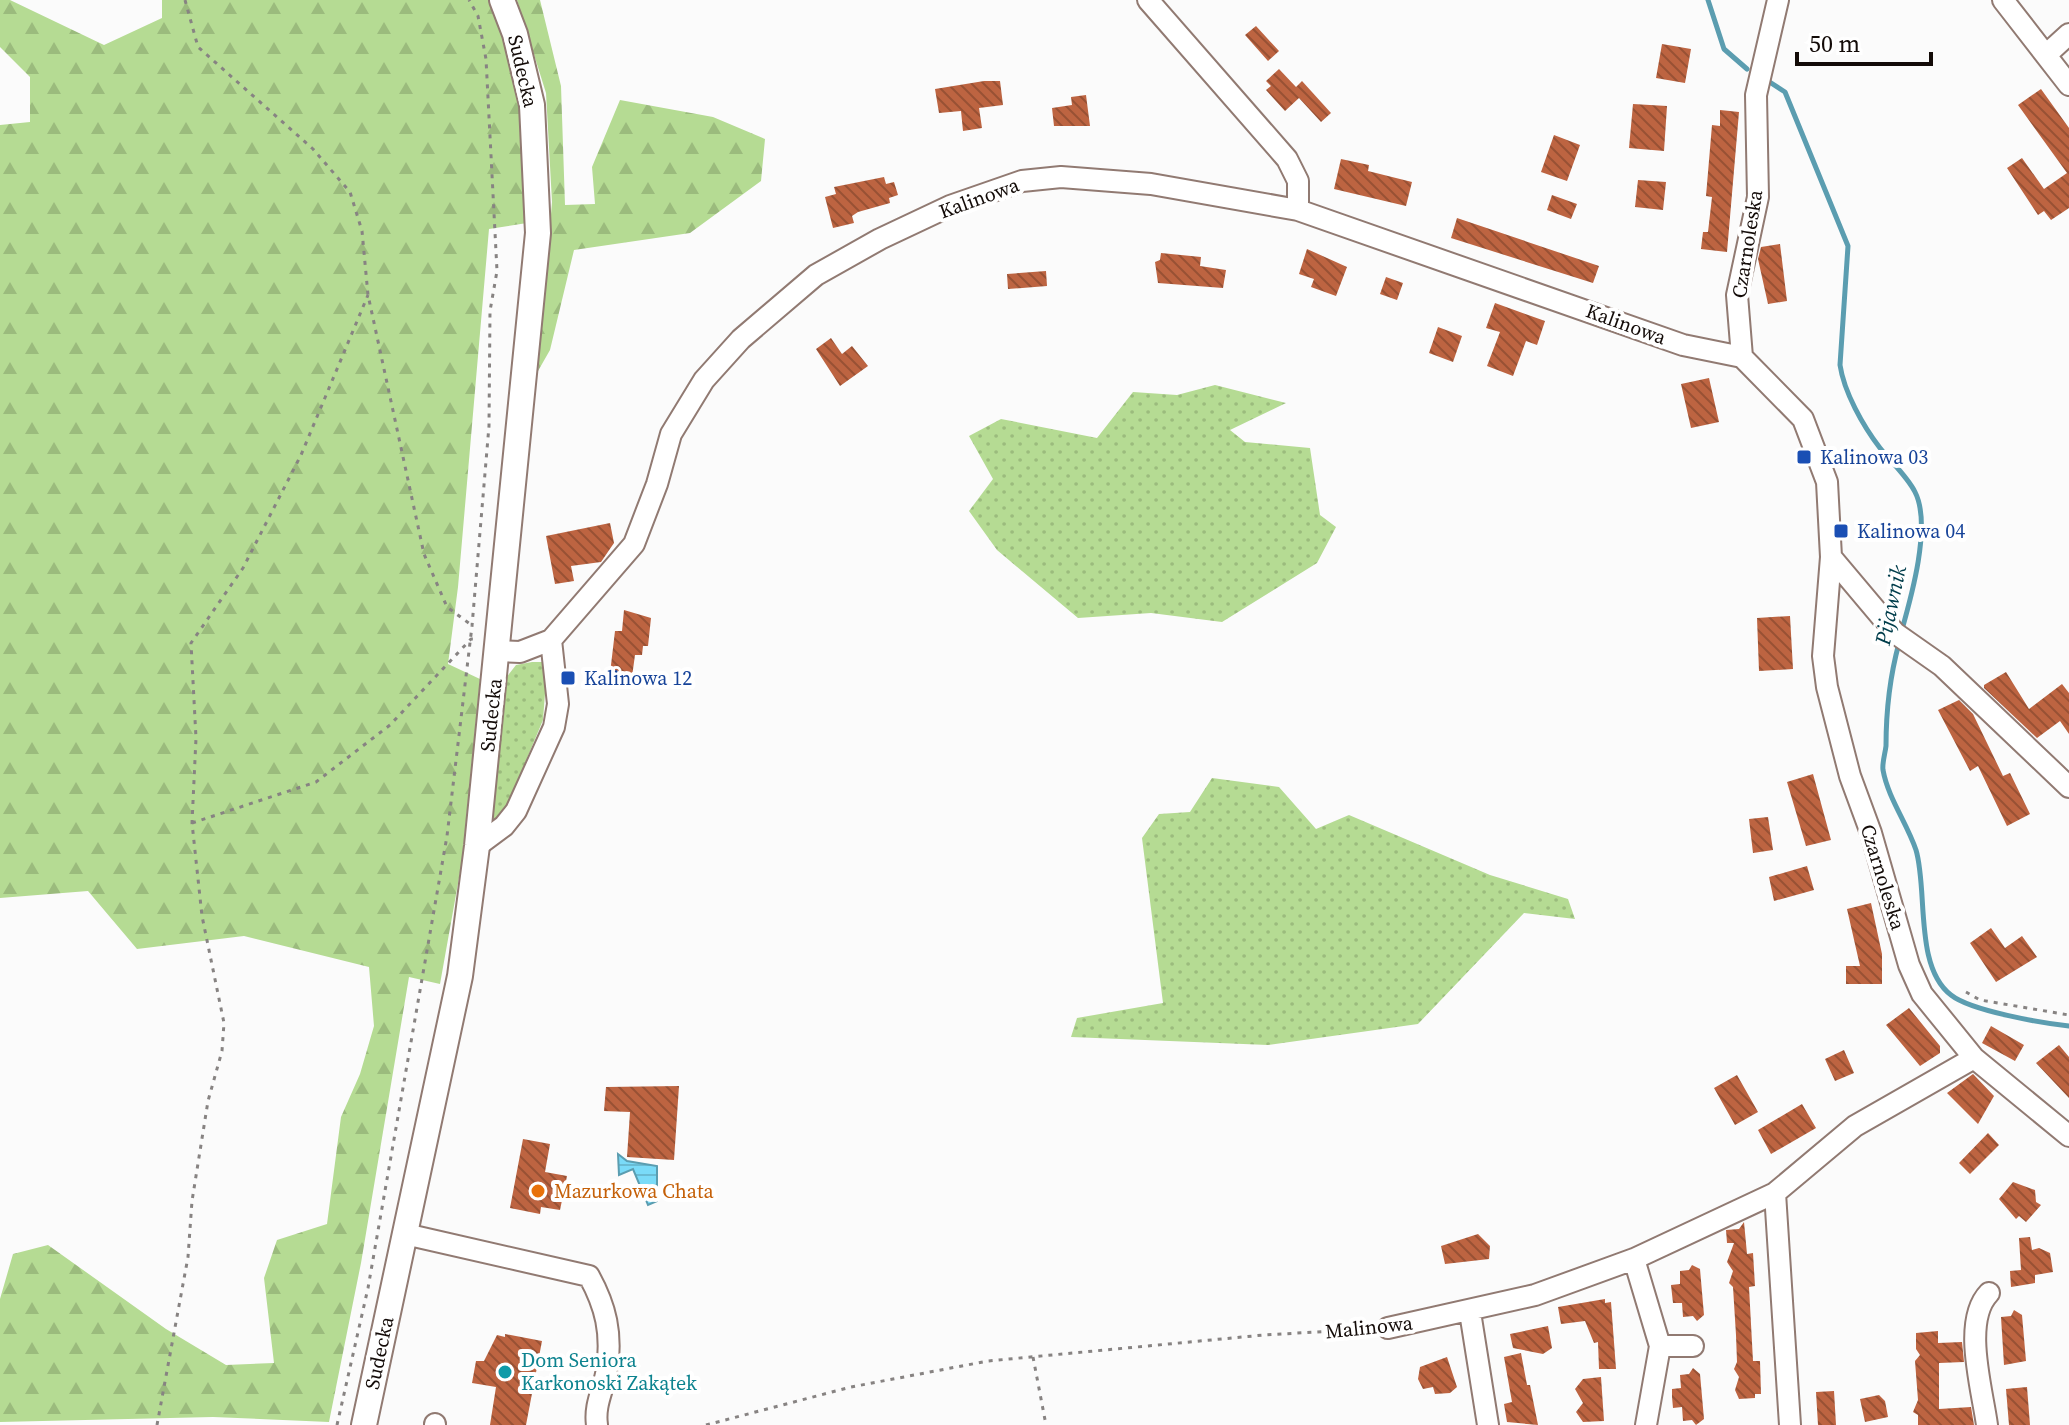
<svg xmlns="http://www.w3.org/2000/svg" width="2069" height="1425" font-family="'Source Serif 4',serif">
  <defs>
    <pattern id="grass-dots" width="8" height="8" patternUnits="userSpaceOnUse" patternTransform="scale(2)"><rect width="8" height="8" fill="#b5db93"/><path d="M2 2h.1M6 6h.1" fill="none" stroke="#9bbb7d" stroke-width="1.8" stroke-linecap="round"/></pattern>
    <pattern id="forest-firs" width="22" height="20" patternUnits="userSpaceOnUse" patternTransform="scale(2)"><rect width="22" height="20" fill="#b5db93"/><path d="M5 1l3.5 6h-7zM16 11l3.5 6h-7z" fill="#9bbb7d"/></pattern>
    <pattern id="water-rules" width="6" height="5" patternUnits="userSpaceOnUse" patternTransform="scale(2)"><rect width="6" height="5" fill="#7adbf8"/><path d="M0 2.5h6" fill="none" stroke="#69bbd3"/></pattern>
    <pattern id="building-back-hatch" width="6" height="6" patternUnits="userSpaceOnUse" patternTransform="scale(2)"><rect width="6" height="6" fill="#bd6441"/><path d="M-1 5l2 2M0 0l6 6M5-1l2 2" fill="none" stroke="#985134"/></pattern>
  </defs>
  <rect width="100%" height="100%" fill="#fbfbfb"/>
  <path fill="url(#grass-dots)" d="M1215 385 1286 403 1230 430 1245 442 1310 448 1320 515 1336 527 1317 563 1222 622 1151 613 1078 618 997 550 969 511 993 479 969 436 1001 419 1097 438 1133 392 1177 395Z
    M532 662H543L547 667 543 720 500 823H494L490 820 502 683 516 665Z
    M1212 778 1279 787 1316 829 1349 815 1490 875 1568 899 1575 919 1524 913 1418 1024 1268 1045 1071 1037 1077 1018 1163 1003 1142 838 1159 814 1190 812Z"/>
  <path fill="url(#forest-firs)" d="M0 0H10L104 45 162 18V0H496L539 160 527 223 489 229 458 587 448 664 480 679 462 861 440 984 409 977 361 1263 329 1422 213 1417 0 1422V1299L13 1254 48 1245 166 1329 226 1365 274 1363 264 1278 277 1240 327 1224 341 1117 360 1074 374 1026 369 967 244 936 137 949 88 891 0 898V125L30 122V77L0 47Z
    M517 0H540L561 86 565 205 595 204 592 167 620 100 713 117 765 139 761 181 690 233 574 250 550 350 538 371 552 202 546 93Z"/>
  <path fill="url(#water-rules)" stroke="#5b9db0" stroke-width="2" d="M618 1154 627 1161 657 1166V1201L648 1205 633 1169 619 1175Z"/>
  <g fill="none" stroke-linecap="round" stroke-linejoin="round">
    <path stroke="#5b9db0" stroke-width="5" d="M1708 0 1724 49 1747 69
      M1768 81 1785 92 1848 246 1840 365C1844 392 1863 426 1880 448 1891 462 1907 476 1915 492 1932 525 1911 598 1901 633
      M1899 643C1890 676 1886 711 1886 746 1885 754 1882 763 1883 770 1888 798 1907 823 1916 850 1928 890 1914 967 1951 995 1971 1011 2042 1023 2069 1026"/>
  </g>
  <path fill="url(#building-back-hatch)" d="M1256 26 1279 51 1268 61 1245 35Z
    M1662 44 1691 49 1685 83 1656 78Z
    M1279 69 1296 87 1302 81 1331 113 1321 122 1299 98 1285 111 1266 90 1271 86 1266 81Z
    M984 81H1000L1003 105 979 108 982 128 963 131 961 111 939 113 935 89Z
    M2041 89 2069 128V208L2051 220 2044 211 2038 215 2007 168 2022 158 2044 189 2067 173 2018 105Z
    M1086 95 1090 126H1054L1052 108 1072 105 1071 97Z
    M1633 104 1667 106 1664 151 1629 148Z
    M1720 110 1739 112 1727 252 1701 249 1703 232H1708L1712 197 1706 196 1712 125 1720 126Z
    M1554 135 1580 145 1567 181 1541 172Z
    M1341 159 1369 165 1368 171 1412 182 1406 206 1334 189Z
    M884 177 886 184 894 182 898 195 889 198 890 203 858 212 852 216 854 223 833 228 825 197 836 194 834 187Z
    M1638 180 1666 182 1663 210 1635 207Z
    M1552 195 1577 204 1571 219 1547 210Z
    M1457 218 1599 266 1593 283 1451 238Z
    M1780 244 1787 301 1768 304 1758 259 1761 247Z
    M1307 249 1347 267 1336 296 1311 287 1314 279 1299 274Z
    M1161 253 1201 257 1200 266 1226 270 1223 288 1158 283 1155 262 1160 260Z
    M1046 271 1047 286 1008 289 1007 274Z
    M1386 277 1403 283 1397 300 1380 294Z
    M1495 303 1545 321 1537 345 1526 341 1513 376 1487 366 1500 332 1486 328Z
    M1438 327 1462 336 1453 362 1429 353Z
    M831 338 842 354 852 346 868 366 840 386 816 349Z
    M1709 378 1719 422 1691 428 1681 384Z
    M610 523 614 543 601 562 571 566 574 581 555 584 546 536Z
    M624 610 651 618 648 646H643L642 655H635L631 684 609 682 615 631H622Z
    M1790 616 1793 669 1759 671 1757 618Z
    M2006 672 2029 709 2062 684 2069 693V734L2060 721 2037 738 1984 688V685Z
    M1959 700 1973 714 2003 776 2010 773 2030 814 2007 826 1978 766 1970 771 1938 710Z
    M1813 774 1831 840 1806 846 1787 782Z
    M1768 817 1773 850 1753 853 1749 819Z
    M1807 866 1814 890 1774 901 1769 877Z
    M1871 903 1882 954V984H1846V966H1860L1847 909Z
    M1991 928 2005 948 2022 936 2037 957 1996 982 1970 943Z
    M1909 1008 1940 1046V1053L1920 1066 1886 1025Z
    M1991 1026 2024 1045 2015 1061 1982 1043Z
    M2059 1045 2069 1057V1098L2036 1063Z
    M1844 1050 1854 1073 1835 1081 1825 1059Z
    M1973 1074 1994 1096 1978 1124 1947 1093Z
    M1737 1075 1758 1112 1735 1125 1714 1088Z
    M679 1086 674 1160 627 1157 630 1112 604 1111 606 1087Z
    M1802 1104 1816 1128 1771 1154 1758 1130Z
    M1988 1133 1999 1145 1970 1174 1959 1163Z
    M523 1139 550 1144 545 1172 567 1176 560 1210 541 1207 540 1214 510 1208Z
    M2013 1182 2035 1190 2036 1202 2041 1205 2026 1222 2019 1216 2016 1219 1999 1199Z
    M1744 1222 1747 1254 1753 1253 1755 1286 1749 1287 1753 1361H1760L1761 1394H1755V1398L1739 1399 1735 1390 1739 1377 1734 1369 1737 1362 1736 1335 1733 1287 1729 1283 1733 1271 1727 1262 1734 1243H1727L1726 1230 1739 1229Z
    M1478 1234 1490 1246 1489 1259 1445 1264 1441 1246Z
    M2030 1237 2032 1250 2039 1248 2050 1253 2053 1272 2035 1275V1283L2011 1287 2010 1271 2021 1270 2019 1238Z
    M1692 1265 1700 1269 1704 1315 1697 1321 1693 1316 1683 1317 1682 1303H1673L1671 1285 1680 1284V1271L1689 1270Z
    M1605 1299V1303L1611 1302 1616 1369H1599L1598 1342 1594 1343 1585 1321 1561 1324 1558 1307Z
    M2014 1310 2022 1315 2026 1361 2004 1365 2001 1317 2011 1316Z
    M1548 1326 1552 1348 1543 1354 1513 1348 1510 1334Z
    M1938 1331V1343L1962 1342 1964 1362 1939 1363V1409L1971 1407 1974 1425H1918V1415L1913 1412 1918 1400 1915 1361 1920 1355 1916 1349V1333Z
    M505 1334 542 1341 526 1425H490L496 1387 472 1383 476 1361H484L497 1335 505 1337Z
    M1521 1353 1527 1385H1530L1538 1425 1507 1422 1504 1404 1512 1402 1504 1357Z
    M1447 1357 1457 1387 1450 1393 1435 1394 1433 1387 1423 1389 1418 1379 1420 1367Z
    M1693 1368 1700 1374 1704 1419 1696 1425 1692 1420 1683 1421 1682 1407 1673 1408 1672 1397V1389L1681 1388 1680 1375 1689 1374Z
    M1601 1377 1604 1421 1583 1422 1576 1412 1583 1403 1575 1389 1583 1379Z
    M2027 1387 2030 1425H2009L2006 1389Z
    M1834 1391 1836 1425H1818L1816 1392Z
    M1879 1395 1885 1401 1888 1417 1865 1422 1860 1399Z"/>
  <g fill="none" stroke-linecap="round" stroke-linejoin="round">
    <defs>
      <path id="minor" d="M1148 0 1287 159 1298 181V210
        M1778 0 1756 95 1758 197 1737 295 1742 357 1803 419 1827 482 1831 557 1823 656 1827 687 1850 776 1871 833 1909 965 1922 994 1974 1058 2069 1136
        M2003 0 2069 85
        M2047 54 2069 34
        M1831 557 1895 633 1942 666 2069 787
        M497 651 520 652 551 640 634 544 657 484 671 434 704 380 741 339 816 275 880 239 950 206 1022 181 1061 177 1151 184 1298 210 1683 345 1742 357
        M477 846 504 826 516 811 554 727 558 704 551 640
        M1775 1193 1790 1425
        M405 1234 589 1276C606 1307 612 1333 607 1369 604 1389 594 1404 597 1425
        M1634 1259 1660 1346 1646 1425
        M1470 1312 1488 1425
        M1388 1328 1535 1295 1634 1259 1775 1193 1855 1126 1974 1058
        M1660 1346H1693
        M435 1425V1424
        M1987 1425C1982 1388 1962 1321 1989 1293"/>
      <path id="major" d="M364 1425 460 976 477 846 538 233 532 105 515 34 502 0"/>
    </defs>
    <use href="#minor" stroke="#917a72" stroke-width="24"/>
    <use href="#major" stroke="#917a72" stroke-width="28"/>
    <path stroke="#878382" stroke-width="3" stroke-dasharray="4 6" stroke-linecap="butt" d="M185 0 198 47 313 149 350 192 362 231 368 295 424 554 447 607 470 624
      M192 823 316 782 390 725 471 639H477
      M1966 992 1980 1000 2069 1015
      M1033 1357 1046 1425
      M157 1425 188 1257 192 1201 208 1101 222 1051 224 1023 202 916 192 823 196 738 191 643 243 568 301 455 368 295
      M337 1425 368 1288 447 836 472 626 489 426 490 311 497 271 486 59 478 16 469 0
      M706 1425 851 1387 988 1361 1264 1335 1368 1329"/>
    <use href="#minor" stroke="#fff" stroke-width="20"/>
    <use href="#major" stroke="#fff" stroke-width="24"/>
  </g>
  <g fill="#1a4fb4" stroke="#fff" stroke-width="3">
    <rect x="1796" y="449" width="16" height="16" rx="4"/>
    <rect x="1833" y="523" width="16" height="16" rx="4"/>
    <rect x="560" y="670" width="16" height="16" rx="4"/>
  </g>
  <circle fill="#e8710a" stroke="#fff" stroke-width="3" cx="538" cy="1191" r="8"/>
  <circle fill="#0f9aa8" stroke="#fff" stroke-width="3" cx="505" cy="1372" r="8"/>
  <g text-anchor="middle" dominant-baseline="central" stroke-width="8" stroke-linejoin="round" paint-order="stroke">
    <g font-size="20" fill="#130b08" stroke="#fff">
      <text transform="translate(523 71) rotate(77)">Sudecka</text>
      <text transform="translate(979 198) rotate(-20)">Kalinowa</text>
      <text transform="translate(1747 244) rotate(-81)">Czarnoleska</text>
      <text transform="translate(1626 324) rotate(20)">Kalinowa</text>
      <text transform="translate(491 715) rotate(-84)">Sudecka</text>
      <text transform="translate(1883 877) rotate(73)">Czarnoleska</text>
      <text transform="translate(1369 1327) rotate(-6)">Malinowa</text>
      <text transform="translate(379 1353) rotate(-78)">Sudecka</text>
    </g>
    <g font-size="20" fill="#164399" stroke="#fff" text-anchor="start">
      <text x="1820" y="457">Kalinowa 03</text>
      <text x="1857" y="531">Kalinowa 04</text>
      <text x="584" y="678">Kalinowa 12</text>
    </g>
    <g font-size="20" fill="#c56008" stroke="#fff" text-anchor="start">
      <text x="554" y="1191">Mazurkowa Chata</text>
    </g>
    <g font-size="20" fill="#0d838f" stroke="#fff" text-anchor="start">
      <text x="521" y="1360">Dom Seniora<tspan x="521" dy="23">Karkonoski Zakątek</tspan></text>
    </g>
    <g font-size="22" font-style="italic" fill="#003d4b" stroke="#fff">
      <text transform="translate(1890 605) rotate(-78)">Pijawnik</text>
    </g>
  </g>
  <path d="M1797 52v12h134v-12" fill="none" stroke="#130b08" stroke-width="4"/>
  <text x="1809" y="52" font-size="24" fill="#130b08" stroke="#ffffff" stroke-width="6" paint-order="stroke">50 m</text>
</svg>
